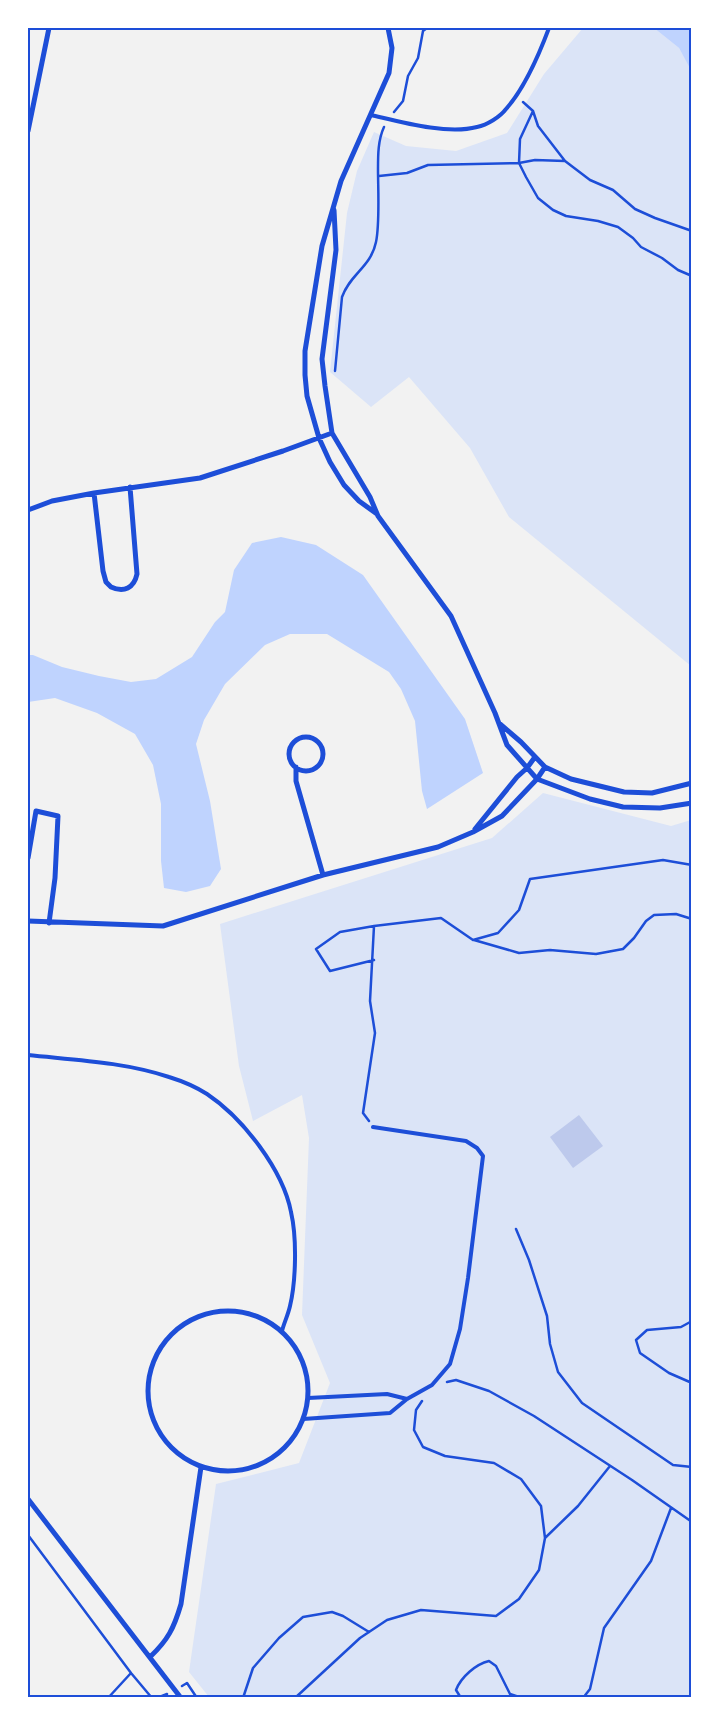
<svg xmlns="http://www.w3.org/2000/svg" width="719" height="1725" font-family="Jost,sans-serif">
  <rect width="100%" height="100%" fill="#f2f2f2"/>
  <path fill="#dbe4f7" d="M583 28H654L679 48 692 70 691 666 509 517 470 448 409 377 371 407 330 372 347 213 357 171 374 132 406 146 456 151 507 133 544 74Z
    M543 793 671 826 691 820V1697H209L189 1672 216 1484 299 1463 330 1383 302 1315 309 1138 302 1095 253 1121 239 1066 220 924 492 838Z"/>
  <path fill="#bfd3fe" d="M654 28H691V70L679 48Z
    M281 537 316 545 363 575 465 719 483 773 427 809 422 791 415 721 401 689 389 672 327 634H290L265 645 225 684 204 720 196 744 210 801 221 869 210 886 186 892 164 888 161 861V804L153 765 135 734 97 713 55 698 28 702V655H33L62 667 99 676 131 682 156 679 192 657 215 622 225 612 234 570 252 543Z"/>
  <path fill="#bdc9ec" d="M579 1115 603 1146 573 1168 550 1137Z"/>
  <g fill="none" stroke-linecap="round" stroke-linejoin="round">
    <path stroke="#1d4ed8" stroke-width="2.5" d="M523 102 533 111 538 126 565 161 590 180 613 190 635 209 655 218 692 231
      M533 111 520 139 519 163 526 177 538 198 553 210 566 216 598 221 618 227 633 238 641 247 662 258 678 270 692 276
      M394 112 403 101 408 76 418 58 423 31 427 28
      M379 176 407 173 428 165 519 163 535 160 565 161
      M335 371 342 297C350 274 371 267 376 242 380 223 378 189 378 169 378 155 378 140 384 127
      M474 940 519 953 550 950 596 954 623 949 634 938 646 921 654 915 676 914 692 919
      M374 960 330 971 316 949 340 932 374 926 441 918 473 940 498 933 519 910 530 879 663 860 692 865
      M369 1121 363 1113 375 1033 370 1001 374 926
      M516 1229 529 1260 547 1316 550 1344 558 1372 582 1403 673 1465 692 1467
      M692 1321 681 1327 647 1330 636 1340 640 1353 669 1373 692 1383
      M447 1382 456 1380 489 1391 534 1416 632 1480 692 1522
      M28 1535 131 1673 152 1698
      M545 1538 578 1506 610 1466
      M182 1686 187 1683 197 1698
      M108 1698 131 1673
      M157 1698 167 1694
      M243 1698 253 1668 279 1638 303 1617 332 1612 343 1616 369 1632
      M295 1698 360 1638 387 1620 421 1610 496 1616 519 1599 539 1570 545 1538 541 1506 521 1479 494 1463 445 1456 423 1447 414 1430 416 1410 422 1401
      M461 1698 456 1690C461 1677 476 1664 489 1661L496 1666 510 1694 522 1698
      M583 1698 590 1689 604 1628 651 1561 671 1508"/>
    <path stroke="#1d4ed8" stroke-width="4" d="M371 115C401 122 447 135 477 127 487 125 500 117 506 109 524 89 540 52 549 28
      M28 1055C75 1060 124 1062 169 1077 182 1081 196 1087 207 1094 243 1118 283 1170 291 1212 297 1238 296 1281 290 1306 288 1315 284 1323 282 1331
      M308 1398 387 1394 407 1399
      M303 1419 390 1413 407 1399 432 1385 450 1364 460 1329 468 1278 483 1156 477 1148 466 1141 373 1127"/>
    <path stroke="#1d4ed8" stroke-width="5" d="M28 131 49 28
      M334 210 336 250 322 359 325 386 332 433 370 497 378 516 451 616 495 713 507 745 537 779 590 799 623 807 660 808 692 803
      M94 493 103 571 106 582 111 587C124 593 134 588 137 574L130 487
      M28 510 52 501 94 493 200 478 283 451 332 433
      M377 514 359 501 344 485 330 462 319 438 307 396 305 375V351L322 246 341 181 389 73 392 48 388 28
      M500 724 521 742 545 767 571 779 624 792 652 793 692 783
      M289 754a17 17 0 1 1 34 0a17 17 0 1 1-34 0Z
      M296 767V781L323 875
      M475 829 517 777 527 768 535 757
      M28 858 36 811 58 816 55 878 49 923
      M28 921 163 926 323 875 438 847 473 832 502 816 537 779 545 767
      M148 1391a80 80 0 1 1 160 0a80 80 0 1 1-160 0Z
      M28 1499 181 1698
      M150 1657C168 1640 174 1628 181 1604L201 1467"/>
  </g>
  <rect width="719" height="1725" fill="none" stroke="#ffffff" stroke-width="58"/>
  <rect x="29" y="29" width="661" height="1667" fill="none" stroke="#1d4ed8" stroke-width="2"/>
</svg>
